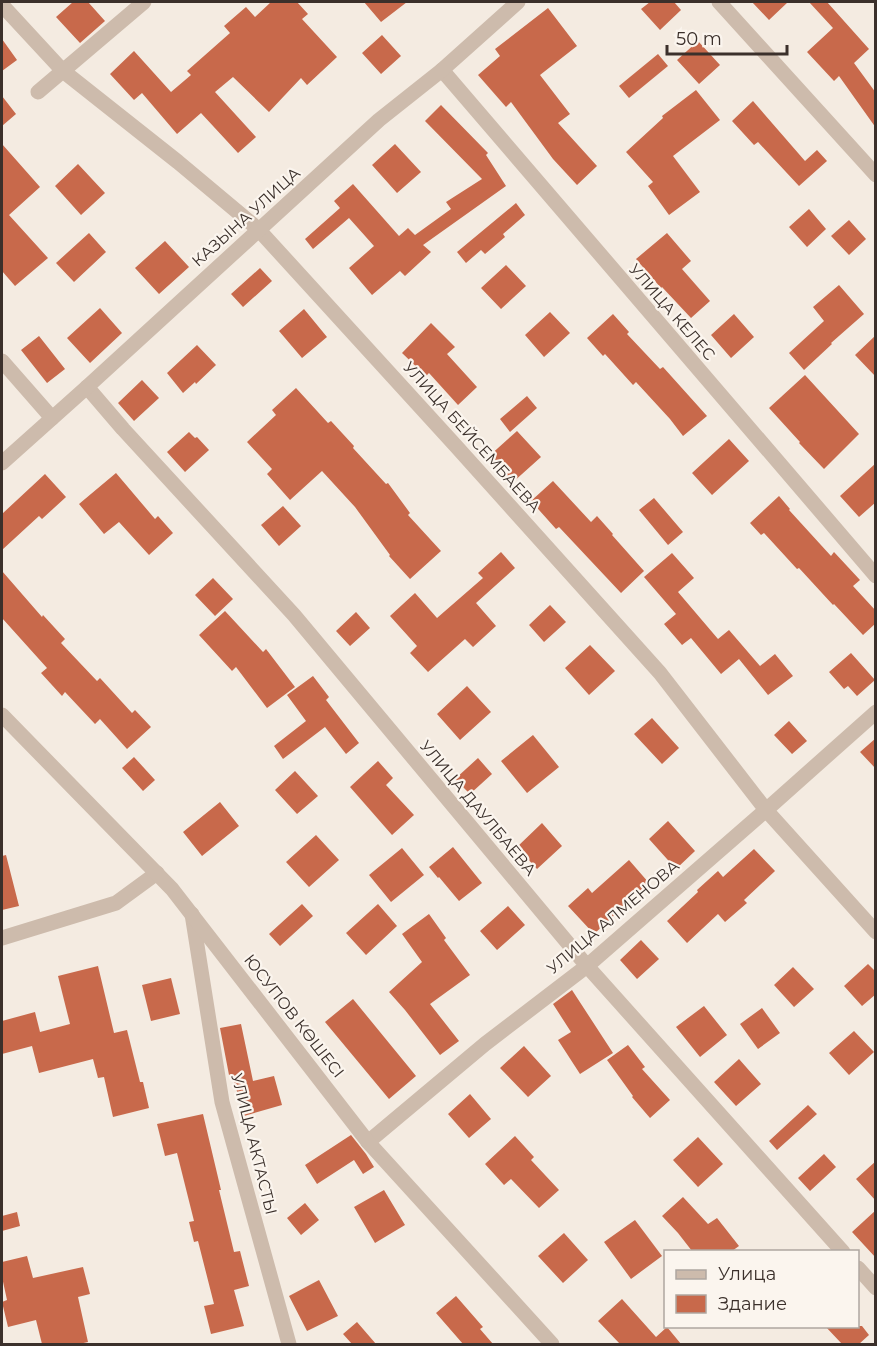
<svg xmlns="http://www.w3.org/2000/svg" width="877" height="1346" font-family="Montserrat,sans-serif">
  <rect width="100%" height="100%" fill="#f4ebe1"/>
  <path fill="#c8694b" d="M73 2H88L105 21 80 43 56 17Z
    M271 2H297L308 14 302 19 337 57 307 85 301 78 269 112 233 77 215 92 256 137 238 153 201 113 177 134 142 93 134 100 110 74 134 51 171 92 191 75 187 71 230 33 224 26 246 7 255 17Z
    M364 2H407L381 22Z
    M650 2H674L681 10 660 30 641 9Z
    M752 2H788L769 20Z
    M809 2H827L869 49 854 63 876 93V128L839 76 834 81 807 52 833 28Z
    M548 8 577 46 540 75 570 114 558 123 597 166 577 185 553 159 511 102 506 107 478 75 500 56 495 49Z
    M382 35 401 56 381 74 362 53Z
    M2 39 17 60 2 71Z
    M698 41 720 65 699 84 677 60Z
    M658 54 668 66 629 98 619 86Z
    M696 90 720 120 673 156 700 192 669 215 648 186 653 182 626 152 663 118 662 116Z
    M2 96 16 114 2 126Z
    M753 101 805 161 817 150 827 161 799 186 758 142 754 145 732 121Z
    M441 105 488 153 486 155 506 186 423 245 431 252 405 276 400 271 372 295 349 268 374 246 349 218 313 249 305 239 340 208 334 201 353 184 399 236 408 228 415 235 451 209 446 202 482 179 425 121Z
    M2 144 40 187 9 215 48 258 15 286 2 271Z
    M395 144 421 172 397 193 372 165Z
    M78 164 105 193 81 215 55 186Z
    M516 203 525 215 503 234 505 237 485 254 481 250 466 263 457 252Z
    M809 209 826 229 807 247 789 227Z
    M849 220 866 239 849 255 831 236Z
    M89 233 106 252 74 282 56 263Z
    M667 233 691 261 682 269 710 301 691 318 662 287 661 288 636 259Z
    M165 241 189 267 159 294 135 268Z
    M506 265 526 286 501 309 481 288Z
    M260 268 272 281 243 307 231 294Z
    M839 285 864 314 831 343 832 344 804 370 789 353 824 321 813 307Z
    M100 308 122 333 90 363 67 338Z
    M304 309 327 337 302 358 279 331Z
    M550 312 570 333 544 357 525 335Z
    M613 314 629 332 627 334 660 369 663 367 707 416 683 436 670 419 636 382 633 385 605 354 603 356 587 338Z
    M734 314 754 337 731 358 711 335Z
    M431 323 455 347 447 354 477 387 458 405 429 373 426 376 402 353Z
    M876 335V377L855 355Z
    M39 336 65 369 47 383 21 350Z
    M197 345 216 365 196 384 195 382 183 393 167 373Z
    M805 375 859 434 824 469 799 443 800 442 769 408Z
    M142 380 159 398 134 421 118 403Z
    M296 388 328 423 331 421 354 446 353 448 386 484 388 483 410 513 408 515 441 551 410 579 389 556 390 555 355 507 322 471 290 500 267 474 272 469 247 442 276 415 272 410Z
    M527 396 537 408 510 432 500 419Z
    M517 431 541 457 512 483 488 457Z
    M189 432 195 438 197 437 209 450 185 472 167 452Z
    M729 439 749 461 712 495 692 473Z
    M876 463V502L859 517 840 496Z
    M116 473 155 519 158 516 173 533 149 555 119 522 104 534 79 504Z
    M45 474 66 497 42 519 39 516 2 550V514Z
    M553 481 591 522 597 516 613 534 612 535 644 571 621 593 559 527 556 529 531 501Z
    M779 496 790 509 789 510 831 556 834 552 860 580 853 586 876 611V623L863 635 834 604 833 605 799 568 797 569 764 533 761 535 750 523Z
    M654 498 683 532 668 545 639 510Z
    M283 506 301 526 279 546 261 525Z
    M501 552 515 568 476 603 496 626 473 647 465 639 428 672 410 653 417 646 390 616 415 593 437 618 483 578 478 573Z
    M672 553 694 578 678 592 718 639 729 630 760 666 775 654 793 676 768 695 739 659 721 674 691 638 682 645 664 624 676 614 644 577Z
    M2 571 42 617 43 615 65 639 61 643 97 681 100 678 132 713 135 710 151 727 127 749 100 719 95 724 65 692 62 696 41 673 47 668 2 618Z
    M213 578 233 599 215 616 195 595Z
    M550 605 566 622 544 642 529 625Z
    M225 611 263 652 266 649 295 687 267 708 236 667 232 671 199 635Z
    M356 612 370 628 350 646 336 631Z
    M590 645 615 671 589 695 565 668Z
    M851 653 875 680 857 696 848 686 844 689 829 672Z
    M313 676 329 697 326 700 359 743 346 754 325 727 283 759 274 746 306 721 287 695Z
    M467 686 491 712 460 740 437 714Z
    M652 718 679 748 662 764 634 734Z
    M789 721 807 741 792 754 774 735Z
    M533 735 559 767 527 793 501 761Z
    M876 738V769L860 752Z
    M134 757 155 780 143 791 122 768Z
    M478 758 492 774 470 794 455 779Z
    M378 761 393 778 386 785 414 815 392 835 350 787Z
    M295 771 318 796 297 814 275 790Z
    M220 802 239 826 202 856 183 832Z
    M668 821 695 851 676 869 649 839Z
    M542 823 562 846 537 869 517 847Z
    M316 835 339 860 309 887 286 862Z
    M453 847 482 883 459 901 439 877 438 878 429 867Z
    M402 848 424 875 391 902 369 875Z
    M754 849 775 871 744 900 747 903 725 922 718 914 687 943 667 921 698 892 697 890 718 871 723 877Z
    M6 855 19 906 2 910V856Z
    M629 860 649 883 594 934 568 906 588 888 592 893Z
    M302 904 313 916 280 946 269 934Z
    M378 904 397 926 366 955 346 933Z
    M508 906 525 925 497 950 480 931Z
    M429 914 446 938 444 940 470 975 430 1004 459 1041 440 1055 405 1010 389 992 422 962 402 934Z
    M641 940 659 959 637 979 620 960Z
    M868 964 876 972V994L862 1006 844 986Z
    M98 966 114 1033 127 1030 140 1082H143L149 1108 113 1117 104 1077 98 1078 93 1059 39 1073 32 1046 2 1054V1021L35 1012 40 1032 70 1024 58 976Z
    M793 967 814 989 794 1007 774 985Z
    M171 978 180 1014 151 1021 142 985Z
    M572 990 613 1053 580 1074 558 1040 571 1032 553 1004Z
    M353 999 416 1076 389 1099 325 1022Z
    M704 1006 727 1035 700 1057 676 1027Z
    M762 1008 780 1033 758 1049 740 1024Z
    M241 1024 253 1081 274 1076 282 1105 244 1116 232 1074 229 1075 220 1028Z
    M854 1031 874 1052 849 1075 829 1053Z
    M628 1045 645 1067 642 1069 670 1100 650 1118 632 1097 633 1096 607 1060Z
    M524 1046 551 1076 528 1097 500 1068Z
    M739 1059 761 1084 736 1106 714 1082Z
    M470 1094 491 1119 469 1138 448 1114Z
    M808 1105 817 1114 777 1150 769 1141Z
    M203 1114 221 1190H219L234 1252 240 1251 249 1286 234 1290 244 1326 211 1334 204 1306 214 1304 198 1241 194 1242 189 1222 194 1221 177 1153 165 1156 157 1124Z
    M351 1135 366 1154 374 1167 363 1174 354 1160 317 1184 305 1165Z
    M515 1136 534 1157 531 1160 559 1190 539 1208 511 1179 504 1185 485 1164Z
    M698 1137 723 1164 698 1187 673 1160Z
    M824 1154 836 1167 810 1191 798 1178Z
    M876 1161V1201L856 1179Z
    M384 1190 405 1225 375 1243 354 1207Z
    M683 1197 708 1224 717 1218 739 1246 732 1251H692L678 1233 662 1216Z
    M305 1203 319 1220 301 1235 287 1218Z
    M876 1210V1258L852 1232Z
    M17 1212 20 1226 2 1231V1216Z
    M635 1220 662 1256 631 1279 604 1242Z
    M564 1233 588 1260 563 1283 538 1256Z
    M27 1256 33 1278 83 1267 90 1294 78 1297 88 1342 79 1344H42L36 1320 8 1327 2 1302 7 1300 2 1277V1262Z
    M319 1280 338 1316 307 1331 289 1296Z
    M456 1296 483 1327 480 1329 493 1344H463L436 1313Z
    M622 1299 656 1337 667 1327 681 1344H620L598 1321Z
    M357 1322 376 1344H352L343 1334Z
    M825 1326H862L869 1335 859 1344H842Z"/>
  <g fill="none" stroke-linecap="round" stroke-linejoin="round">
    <path stroke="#cdbbac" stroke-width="15" d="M719 2 876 175
      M2 5 63 71 178 162 258 229 455 445 660 673 766 810 876 932
      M442 70 876 576
      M38 92 144 2
      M2 361 52 418
      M87 387 123 429 294 615 587 966 843 1252
      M192 914 222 1102 289 1344
      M2 938 116 903 157 873
      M368 1142 485 1044 587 966 766 810 876 712
      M858 1268 876 1288"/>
    <path stroke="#cdbbac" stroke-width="15" d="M2 463 87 387 379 120 442 70 518 2
      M2 715 172 889 368 1142 552 1344"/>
  </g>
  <g text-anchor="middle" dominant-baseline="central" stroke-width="4.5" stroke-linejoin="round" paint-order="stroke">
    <g font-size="16" fill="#3b302b" stroke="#fbf5ee">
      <text transform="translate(246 217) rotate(-42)">КАЗЫНА УЛИЦА</text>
      <text transform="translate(672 312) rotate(49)">УЛИЦА КЕЛЕС</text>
      <text transform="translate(472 437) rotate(48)">УЛИЦА БЕЙСЕМБАЕВА</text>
      <text transform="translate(478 808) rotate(50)">УЛИЦА ДАУЛБАЕВА</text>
      <text transform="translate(613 917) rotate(-40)">УЛИЦА АЛМЕНОВА</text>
      <text transform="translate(294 1016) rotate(52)">ЮСУПОВ КӨШЕСІ</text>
      <text transform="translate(254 1144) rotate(76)">УЛИЦА АКТАСТЫ</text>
    </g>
  </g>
  <rect width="877" height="1346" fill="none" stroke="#3b302b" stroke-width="6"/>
  <rect x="664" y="1250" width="195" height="78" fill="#fbf5ee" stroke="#aea6a0" stroke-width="1.5"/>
  <rect x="676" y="1270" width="30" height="9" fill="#cdbbac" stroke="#aea6a0" stroke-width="1.5"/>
  <text x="718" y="1280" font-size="18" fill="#3b302b">Улица</text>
  <rect x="676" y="1295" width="30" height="18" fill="#c8694b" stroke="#aea6a0" stroke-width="1.5"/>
  <text x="718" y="1310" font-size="18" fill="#3b302b">Здание</text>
  <path d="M667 45v9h120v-9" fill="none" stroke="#3b302b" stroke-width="3"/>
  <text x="676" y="45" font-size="18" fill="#3b302b" stroke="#fbf5ee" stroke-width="4.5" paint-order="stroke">50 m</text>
</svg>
